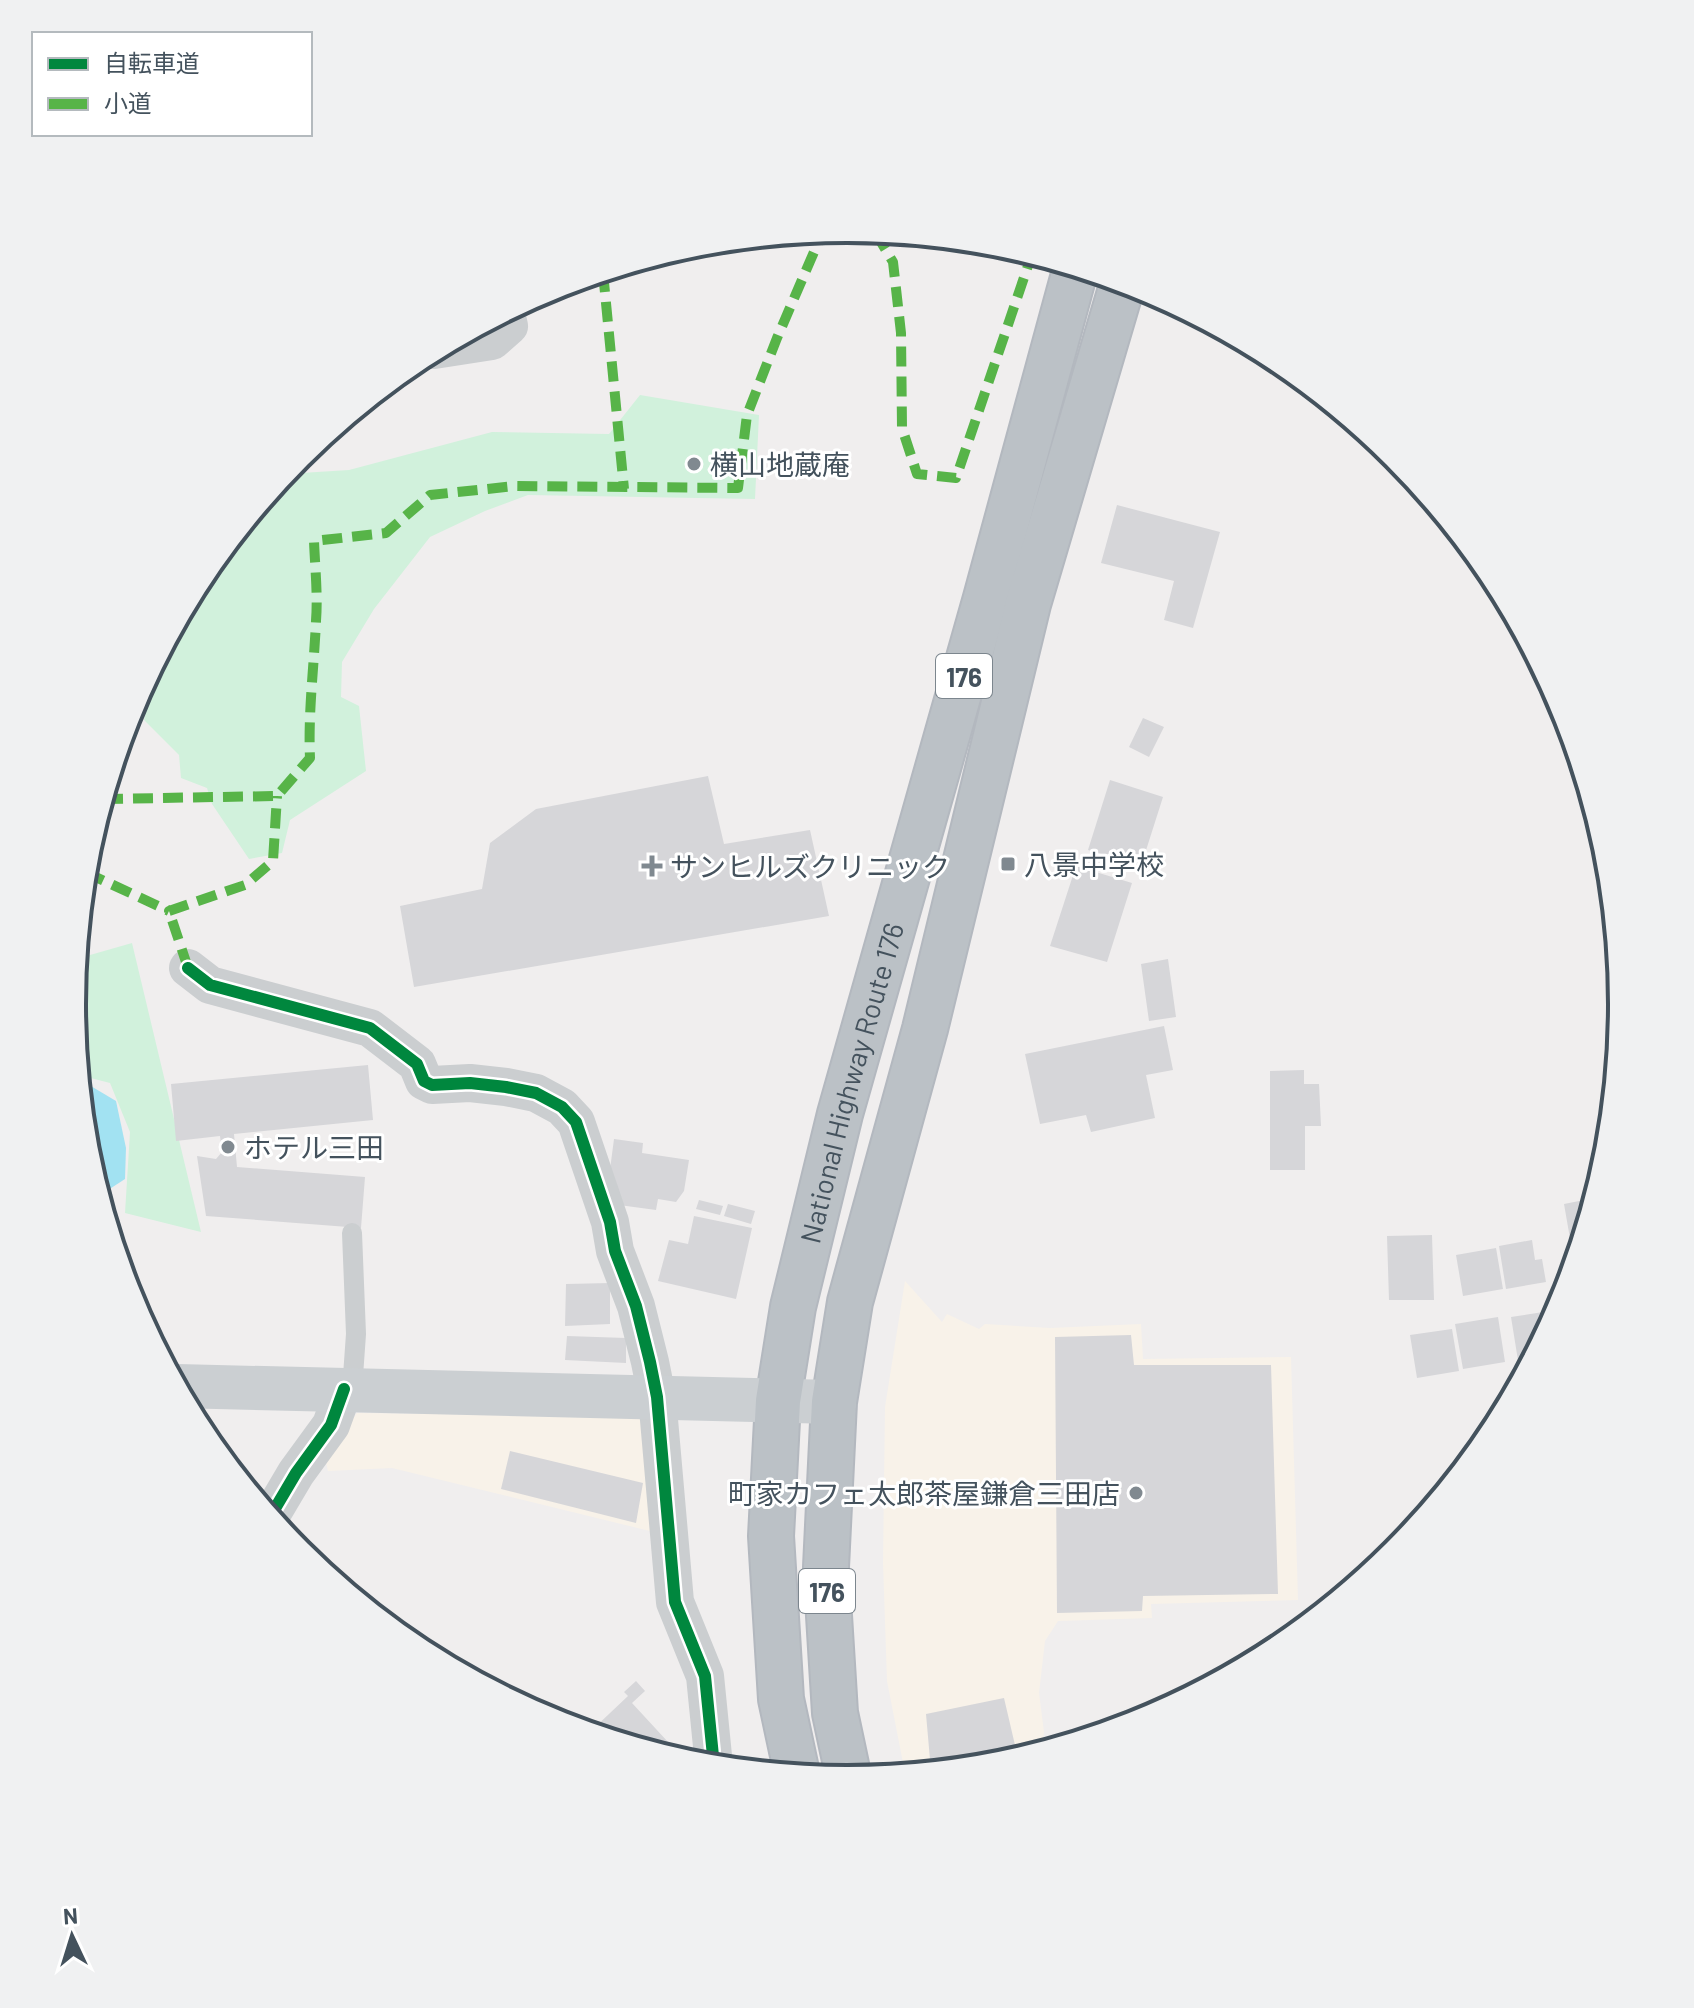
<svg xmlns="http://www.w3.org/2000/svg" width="1694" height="2008" font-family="Barlow,'Noto Sans JP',sans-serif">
  <rect width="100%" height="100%" fill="#f0eeee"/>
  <path fill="#f8f2e9" d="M905 1281 942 1322 947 1314 979 1329 985 1324 1050 1328 1141 1324 1143 1359 1291 1357 1298 1600 1151 1604 1152 1618 1058 1621 1045 1641 1039 1693 1044 1732 1041 1751 998 1764 905 1773 887 1681 883 1563 885 1407Z
    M357 1413 646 1417 658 1533 392 1468 328 1471 325 1458Z"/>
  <path fill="#d1f1dc" d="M640 395 759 415 755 499 528 495 485 511 430 537 374 609 342 662 341 697 359 706 366 771 290 820 282 853 249 859 212 804 207 788 181 778 179 755 144 720 153 667 203 573 285 474 349 470 492 432 609 434Z
    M132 943 201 1232 125 1213 130 1132 110 1083 79 1075 72 1004 76 959Z"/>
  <path fill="#a2e2f2" d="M79 1079 116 1101 126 1148 125 1179 105 1192H98L87 1155Z"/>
  <path fill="#d6d6d9" d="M1163 298 1213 325 1210 332 1157 309Z
    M1117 505 1220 532 1193 628 1164 620 1174 581 1101 563Z
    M1143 718 1164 727 1149 757 1129 747Z
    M708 776 724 844 810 830 829 916 414 987 400 906 482 889 490 843 536 809Z
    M1110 780 1163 797 1141 866 1088 850Z
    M1076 866 1132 883 1107 962 1050 946Z
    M1168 959 1176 1017 1149 1021 1141 964Z
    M1164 1026 1173 1070 1146 1075 1155 1118 1091 1132 1086 1115 1040 1124 1025 1054Z
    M368 1065 373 1120 234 1134 237 1167 365 1177 361 1228 206 1216 197 1156 216 1159 222 1152 220 1136 176 1141 171 1084Z
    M1304 1070V1084H1319L1321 1126H1305V1170H1270V1071Z
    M614 1139 643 1143 642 1153 689 1160 684 1191 676 1202 658 1199 656 1210 619 1205 609 1177Z
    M1594 1198 1579 1249 1572 1250 1564 1204Z
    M699 1200 723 1206 720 1215 696 1209Z
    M728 1204 755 1211 751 1224 724 1216Z
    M694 1216 752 1228 736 1299 658 1281 669 1240 688 1244Z
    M1432 1235 1434 1300H1389L1387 1236Z
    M1532 1240 1535 1260 1542 1259 1546 1282 1506 1289 1499 1246Z
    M1496 1248 1503 1289 1463 1296 1456 1255Z
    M610 1283V1324L565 1326 566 1284Z
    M1556 1310V1313L1521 1379 1511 1317Z
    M1498 1317 1505 1362 1463 1369 1455 1324Z
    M1452 1329 1459 1371 1417 1378 1410 1335Z
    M1131 1335 1134 1365H1271L1278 1594 1143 1596 1142 1611 1057 1613 1055 1337Z
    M567 1336 626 1338V1363L565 1360Z
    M510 1451 643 1483 636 1523 501 1489Z
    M636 1681 645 1691 632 1703 668 1742 657 1752 591 1731 628 1696 624 1692Z
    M1004 1698 1018 1758 998 1764 931 1771 926 1714Z"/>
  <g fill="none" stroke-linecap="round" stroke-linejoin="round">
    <defs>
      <g id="highway">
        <path id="s1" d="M797 1774 781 1699 771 1536 778 1401 793 1307 840 1114 986 598 1076 267"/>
        <path d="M849 1779 835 1713 826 1567 834 1402 850 1302 925 1029 1028 604 1123 282"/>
      </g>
    </defs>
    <use href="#highway" stroke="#b3b8bf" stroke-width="48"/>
    <path stroke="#cbced0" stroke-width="20" d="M352 1233 356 1334 352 1390"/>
    <path stroke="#cbced0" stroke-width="38" d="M434 350 492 341 509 326 506 312
      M188 968 210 985 370 1028 417 1064 424 1081 432 1085 470 1083 506 1087 536 1093 562 1107 576 1122 610 1222 615 1251 636 1306 650 1362 657 1397 675 1602 705 1676 714 1766
      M270 1517 296 1473 331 1425 344 1389"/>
    <path stroke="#cbcfd2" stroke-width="44" d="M177 1386 834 1402"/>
    <use href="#highway" stroke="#bbc1c6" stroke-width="44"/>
    <path stroke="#57b448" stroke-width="10" stroke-dasharray="20 10" stroke-linecap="butt" d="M875 232 893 262 901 333 902 428 917 474 956 478 1032 254
      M603 272 624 489
      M103 799 277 796 310 758C308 712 314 667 316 621 318 595 315 567 314 541L386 533 430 495 515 486 738 488 747 415 777 338 823 231
      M85 872 169 911
      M188 968 169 911 245 885 273 861 277 796"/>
    <defs>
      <path id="cycleway" d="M188 968 210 985 370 1028 417 1064 424 1081 432 1085 470 1083 506 1087 536 1093 562 1107 576 1122 610 1222 615 1251 636 1306 650 1362 657 1397 675 1602 705 1676 714 1766
        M270 1517 296 1473 331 1425 344 1389"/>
    </defs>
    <use href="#cycleway" stroke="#fff" stroke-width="17"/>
    <use href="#cycleway" stroke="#00873e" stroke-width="12"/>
  </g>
  <g fill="#808990" stroke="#fff" stroke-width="3">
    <circle cx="694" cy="464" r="8"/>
    <rect x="1000" y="856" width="16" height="16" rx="4"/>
    <path d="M648 854h8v8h8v8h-8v8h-8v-8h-8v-8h8z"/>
    <circle cx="228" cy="1147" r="8"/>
    <circle cx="1136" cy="1493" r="8"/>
  </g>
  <g text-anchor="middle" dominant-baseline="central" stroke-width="6" stroke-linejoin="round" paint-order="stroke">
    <g fill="#fff" stroke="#7c868e" stroke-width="2">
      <rect x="936" y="654" width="56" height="44" rx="6"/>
      <rect x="799" y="1569" width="56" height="44" rx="6"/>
    </g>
    <g font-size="26" font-weight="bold" fill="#44525d">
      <text x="964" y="676">176</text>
      <text x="827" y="1591">176</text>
    </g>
    <g font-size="28" fill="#44525d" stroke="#fff" text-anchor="start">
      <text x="710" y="464">横山地蔵庵</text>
      <text x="1024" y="864">八景中学校</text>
      <text x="670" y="866">サンヒルズクリニック</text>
      <text x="244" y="1147">ホテル三田</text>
      <text x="1120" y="1493" text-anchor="end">町家カフェ太郎茶屋鎌倉三田店</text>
    </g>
    <g font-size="28" fill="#44525d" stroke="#fff">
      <text stroke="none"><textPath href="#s1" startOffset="702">National Highway Route 176</textPath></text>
    </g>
  </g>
  <path d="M0 0H1694V2008H0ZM86 1004a761 761 0 1 1 1522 0a761 761 0 1 1-1522 0Z" fill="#f0f1f2" fill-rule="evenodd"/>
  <path fill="none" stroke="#44525d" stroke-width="4" d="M86 1004a761 761 0 1 1 1522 0a761 761 0 1 1-1522 0Z"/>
  <rect x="32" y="32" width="280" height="104" fill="#ffffff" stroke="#b4babe" stroke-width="2"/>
  <rect x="48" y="58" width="40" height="12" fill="#00873e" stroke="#b4babe" stroke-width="2"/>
  <text x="104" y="72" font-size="24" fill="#44525d">自転車道</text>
  <rect x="48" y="98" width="40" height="12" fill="#57b448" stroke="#b4babe" stroke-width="2"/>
  <text x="104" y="112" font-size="24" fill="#44525d">小道</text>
  <g transform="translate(72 1936) rotate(356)" stroke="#ffffff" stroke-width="6" paint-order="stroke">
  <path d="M0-6L14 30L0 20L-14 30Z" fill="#44525d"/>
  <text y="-12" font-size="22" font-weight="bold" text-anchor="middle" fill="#44525d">N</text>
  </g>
</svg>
